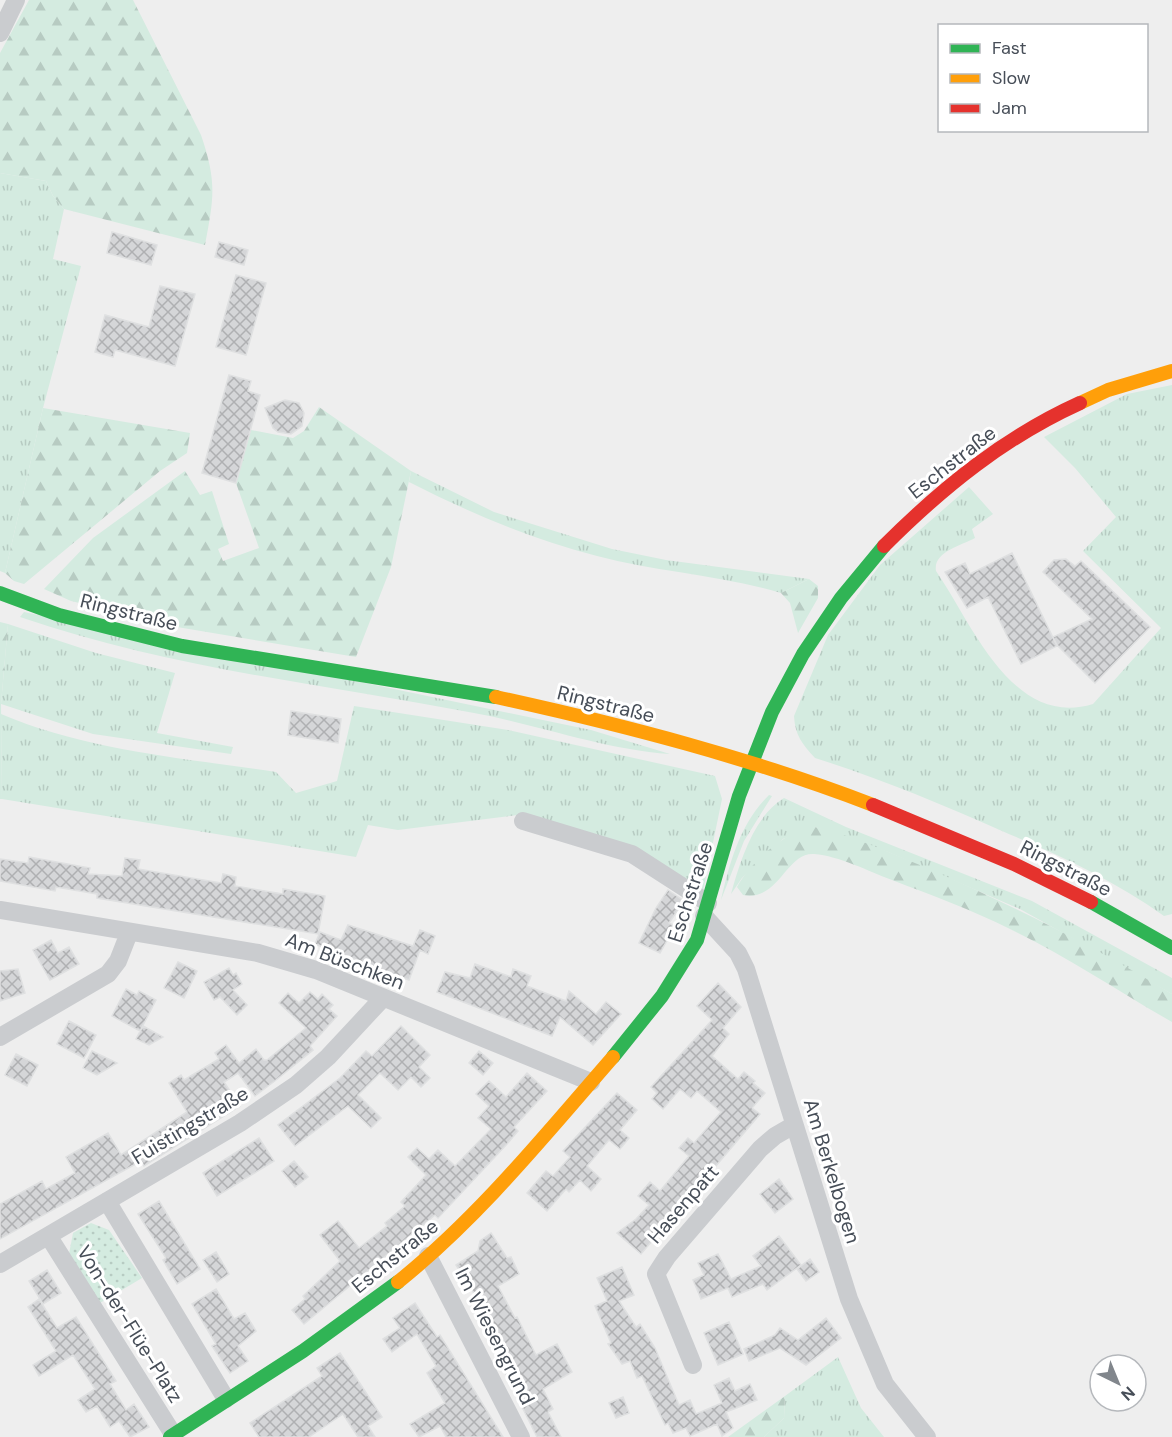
<svg xmlns="http://www.w3.org/2000/svg" width="1172" height="1437" font-family="'DM Sans',sans-serif">
  <defs>
    <pattern id="grass-tufts" width="24" height="20" patternUnits="userSpaceOnUse" patternTransform="scale(1.5)"><rect width="24" height="20" fill="#d4ebe0"/><path d="M3 7l-1-3M5 7V3M7 7l1-3M15 17l-1-3M17 17v-4M19 17l1-3" fill="none" stroke="#b7cbc2"/></pattern>
    <pattern id="forest-firs" width="22" height="20" patternUnits="userSpaceOnUse" patternTransform="scale(1.5)"><rect width="22" height="20" fill="#d4ebe0"/><path d="M5 1l3.5 6h-7zM16 11l3.5 6h-7z" fill="#b7cbc2"/></pattern>
    <pattern id="park-dots" width="8" height="8" patternUnits="userSpaceOnUse" patternTransform="scale(1.5)"><rect width="8" height="8" fill="#d4ebe0"/><path d="M2 2h.1M6 6h.1" fill="none" stroke="#b7cbc2" stroke-width="1.8" stroke-linecap="round"/></pattern>
    <pattern id="building-cross-hatch" width="8" height="8" patternUnits="userSpaceOnUse" patternTransform="scale(1.5)"><rect width="8" height="8" fill="#d5d6d8"/><path d="M0 0l8 8M0 8l8-8" fill="none" stroke="#afb0b2"/></pattern>
  </defs>
  <rect width="100%" height="100%" fill="#eee"/>
  <path fill="url(#grass-tufts)" d="M0 173 46 181 53 196 64 209 53 259 81 266 43 408 5 573 0 571Z
    M1172 385V914L1164 916C1114 880 1059 855 1002 831 941 804 879 778 815 758 802 744 795 735 794 716L828 635 880 565 969 487 993 514 972 529 975 538C960 546 933 552 936 571 972 623 1012 729 1093 704L1161 628 1083 551 1116 517 1075 468 1044 437 1127 394Z
    M411 471 494 512 612 549 666 560 809 579 781 593C721 575 657 572 597 556 531 539 470 513 409 482Z
    M24 612 591 730 670 754C602 749 540 725 474 713 321 684 168 668 20 617Z
    M8 624 96 653 175 673 157 733 233 747 231 754 93 734 1 704Z
    M354 706 508 730 715 776 722 799 703 891 525 814 398 830 368 825 356 857 2 799 1 714C88 751 184 758 276 772L296 793 337 781Z
    M769 795 772 796 744 841 721 900C730 861 740 824 769 795Z
    M784 798 846 827 1032 901 1172 978V994L1020 909 888 852 815 827 783 839 742 878 731 894C740 861 754 816 784 798Z
    M838 1357 861 1408 884 1437H764L784 1418 785 1396Z"/>
  <path fill="url(#forest-firs)" d="M29 0H133L201 135C217 182 214 197 205 245L64 209 53 196 46 181 0 173V53Z
    M319 407 411 471 391 567 356 657 177 627 71 601 44 589 93 538 185 471 200 495 212 491 229 544 218 549 223 561 259 548 236 483 251 430 293 438 304 431Z
    M43 408 190 433 187 453 160 471 24 584 14 581 5 573Z
    M809 579 818 586V598L798 633 790 603 781 593Z
    M0 622 8 624 1 704 2 799H0Z
    M815 827C854 836 890 853 927 868 1012 905 1093 946 1172 994V1022C1118 991 1066 956 1010 929 972 910 931 895 892 880 868 871 839 856 814 854 786 852 779 902 743 895L737 887C750 863 787 829 815 827Z
    M785 1396 784 1418 764 1437H728Z"/>
  <path fill="url(#park-dots)" d="M91 1223 109 1230 142 1278 100 1303 69 1254 73 1233Z"/>
  <path fill="url(#building-cross-hatch)" stroke="#dfe0e1" stroke-width="1.5" d="M112 232 157 245 151 265 107 253Z
    M219 242 248 250 244 265 215 257Z
    M236 275 266 283 246 355 216 347Z
    M160 286 195 294 175 366 115 350 113 357 95 352 105 315 149 327Z
    M229 375 251 381 248 391 260 395 236 483 202 473Z
    M285 400 299 403 304 413 302 426 291 434 278 432 273 428 265 408Z
    M1012 553 1057 646 1021 664 988 597 967 608 945 572 965 563 970 574Z
    M1066 559 1075 566 1081 561 1150 627 1095 683 1057 645 1053 637 1092 619 1043 572 1054 560Z
    M291 711 341 719 338 743 288 735Z
    M29 857 90 868 88 874 122 876 125 858 140 860 138 869 221 883 223 874 236 877 235 886 283 894V889L325 896 318 934 97 898V894L56 887 55 891 0 881V859L28 863Z
    M668 890 684 901 669 923 675 926 660 953 639 943 656 908Z
    M348 925 413 946 420 930 435 936 428 954 420 950 409 980 315 944 320 932 341 940Z
    M51 940 58 953 69 947 79 964 50 980 33 950Z
    M178 962 197 971 184 998 164 988Z
    M475 964 511 977 513 969 531 976 527 986 566 1001 569 991 596 1014 606 1002 621 1014 593 1045 560 1017 552 1036 437 992 445 972 470 978Z
    M229 968 233 975 236 973 242 984 233 990 247 1005 237 1015 220 997 214 1000 204 982Z
    M18 969 25 993 0 1001V971Z
    M718 983 741 1007 723 1028 729 1034 712 1056 738 1079 744 1072 755 1081 753 1083 765 1093 752 1108 760 1114 641 1254 617 1233 636 1219 649 1205 638 1196 650 1182 660 1191 689 1156 679 1148 688 1138 694 1143 721 1112 697 1091 691 1098 680 1089 663 1109 652 1099 657 1093 651 1087 712 1020 697 1006Z
    M126 989 137 995 139 991 156 1000 140 1031 112 1016Z
    M310 992 318 999 322 994 333 1005 329 1009 337 1016 310 1046 313 1050 276 1080 255 1096 238 1073 224 1082 240 1106 144 1166 141 1161 0 1239V1204L42 1181 46 1189 75 1173 66 1157 108 1133 121 1155 187 1112 169 1083 181 1075 184 1080 219 1059 215 1053 226 1045 239 1063 256 1049 264 1060H267L306 1028 279 1003 288 993 299 1003Z
    M69 1021 96 1035 84 1058 57 1044Z
    M143 1026 163 1037 149 1045 136 1039Z
    M401 1026 430 1055 419 1067 430 1078 421 1087 411 1077 398 1090 380 1073 358 1095 381 1118 371 1128 348 1106 295 1146 278 1125 340 1078 366 1051 372 1056Z
    M92 1051 117 1063 97 1075 83 1068Z
    M479 1051 493 1063 483 1075 469 1063Z
    M16 1054 38 1065 27 1086 5 1075Z
    M527 1073 547 1091 514 1127 518 1131 507 1144 438 1218 435 1215 304 1324 292 1310 305 1299 303 1296 340 1261 320 1235 338 1221 359 1248 387 1226 385 1223 405 1206 401 1202 426 1175 408 1157 417 1148 429 1159 438 1150 455 1166 491 1129 478 1118 489 1106 476 1094 489 1081 506 1097Z
    M617 1093 637 1110 620 1130 629 1138 620 1149 609 1140 587 1166 601 1179 591 1191 580 1180 569 1192 566 1189 547 1211 527 1193 546 1171 553 1176 570 1157 563 1151Z
    M259 1138 274 1161 217 1196 203 1173Z
    M294 1161 308 1177 295 1187 282 1171Z
    M779 1179 793 1199 775 1213 760 1194Z
    M159 1201 200 1269 177 1284 163 1260 166 1258 138 1214Z
    M491 1233 507 1258 511 1257 519 1274 498 1286 515 1318 517 1317 536 1355 557 1344 572 1372 543 1389 553 1409 548 1412 561 1437H537L477 1316 486 1312 456 1265 478 1251 480 1241Z
    M779 1236 801 1265 767 1290 763 1284 732 1297 728 1288 701 1299 693 1280 704 1275 698 1263 718 1254 731 1279 761 1266 753 1256Z
    M216 1252 229 1274 217 1282 203 1260Z
    M810 1259 819 1272 806 1281 797 1269Z
    M622 1267 634 1295 619 1301 636 1327 640 1324 655 1348 679 1405 690 1400 696 1414 722 1403 714 1385 729 1378 735 1391 750 1384 757 1400 726 1412 733 1428 722 1436 717 1424 690 1436 686 1428 673 1433 668 1423 665 1425 642 1376 637 1378 630 1361 622 1364 608 1344 611 1343 595 1306 607 1301 597 1278Z
    M47 1270 61 1293 43 1304 29 1281Z
    M216 1289 234 1319 245 1313 256 1331 238 1346 248 1361 230 1373 212 1346 216 1344 192 1304Z
    M39 1299 57 1328 76 1317 116 1381 110 1384 126 1410 134 1404 149 1427 130 1437 119 1421 110 1427 97 1406 86 1412 78 1400 95 1389 73 1355 39 1376 33 1365 56 1351 28 1307Z
    M415 1303 437 1337 440 1335 503 1437H446L440 1426 419 1437 410 1424 445 1403 427 1373 436 1366 417 1334 392 1352 383 1339 400 1328 393 1318Z
    M826 1318 841 1338 806 1365 780 1348 749 1361 744 1349 775 1335 780 1328 798 1340Z
    M729 1322 743 1354 718 1365 704 1333Z
    M340 1353 382 1417 368 1426 375 1437H358L343 1414 309 1437H259L250 1423 322 1376 317 1368Z
    M623 1397 629 1413 616 1418 609 1403Z"/>
  <g fill="none" stroke-linecap="round" stroke-linejoin="round">
    <path stroke="#cacccf" stroke-width="18" d="M0 33 16 0
      M523 821 632 854 708 903
      M0 910 258 953 316 970 591 1082
      M704 916 738 953 746 969 849 1299 885 1384 927 1437
      M0 1037 108 974 118 961 129 933
      M107 1201 226 1399
      M49 1237 173 1434
      M428 1256 521 1437
      M0 1264 240 1123 296 1085 328 1057 382 999
      M693 1365 656 1274 667 1257 760 1149 775 1136 794 1125"/>
    <path stroke="#30b455" stroke-width="14" d="M0 593 59 615 182 646 496 697
      M1091 902 1172 948
      M613 1057 662 996 697 940 739 796 772 712 803 654 841 598 884 546
      M170 1437 303 1351 398 1282"/>
    <path stroke="#ff9f0a" stroke-width="14" d="M1080 403 1108 390 1172 371
      M496 697C624 725 751 758 873 805
      M398 1282C479 1217 545 1135 613 1057"/>
    <path stroke="#e5322d" stroke-width="14" d="M884 546C943 487 1005 437 1080 403
      M873 805 1014 864 1091 902"/>
  </g>
  <g text-anchor="middle" dominant-baseline="central" stroke-width="6" stroke-linejoin="round" paint-order="stroke">
    <g font-size="20" fill="#474e58" stroke="#fff">
      <text transform="translate(952 462) rotate(-38)">Eschstraße</text>
      <text transform="translate(129 612) rotate(14)">Ringstraße</text>
      <text transform="translate(606 704) rotate(14)">Ringstraße</text>
      <text transform="translate(1066 868) rotate(27)">Ringstraße</text>
      <text transform="translate(690 892) rotate(-72)">Eschstraße</text>
      <text transform="translate(345 961) rotate(21)">Am Büschken</text>
      <text transform="translate(190 1125) rotate(-31)">Fuistingstraße</text>
      <text transform="translate(832 1171) rotate(73)">Am Berkelbogen</text>
      <text transform="translate(683 1204) rotate(-49)">Hasenpatt</text>
      <text transform="translate(395 1256) rotate(-39)">Eschstraße</text>
      <text transform="translate(130 1324) rotate(58)">Von-der-Flüe-Platz</text>
      <text transform="translate(495 1336) rotate(63)">Im Wiesengrund</text>
    </g>
  </g>
  <rect x="938" y="24" width="210" height="108" fill="#ffffff" stroke="#b5b8bc" stroke-width="1.5"/>
  <rect x="950" y="44" width="30" height="9" fill="#30b455" stroke="#b5b8bc" stroke-width="1.5"/>
  <text x="992" y="54" font-size="18" fill="#474e58">Fast</text>
  <rect x="950" y="74" width="30" height="9" fill="#ff9f0a" stroke="#b5b8bc" stroke-width="1.5"/>
  <text x="992" y="84" font-size="18" fill="#474e58">Slow</text>
  <rect x="950" y="104" width="30" height="9" fill="#e5322d" stroke="#b5b8bc" stroke-width="1.5"/>
  <text x="992" y="114" font-size="18" fill="#474e58">Jam</text>
  <g transform="translate(1118 1383) rotate(137)"><circle r="28" fill="#ffffff" stroke="#b5b8bc" stroke-width="1.5"/>
  <path d="M0-4.5L10 22L0 15L-10 22Z" fill="#81868c"/>
  <text y="-9" font-size="16" font-weight="bold" text-anchor="middle" fill="#474e58">N</text>
  </g>
</svg>
